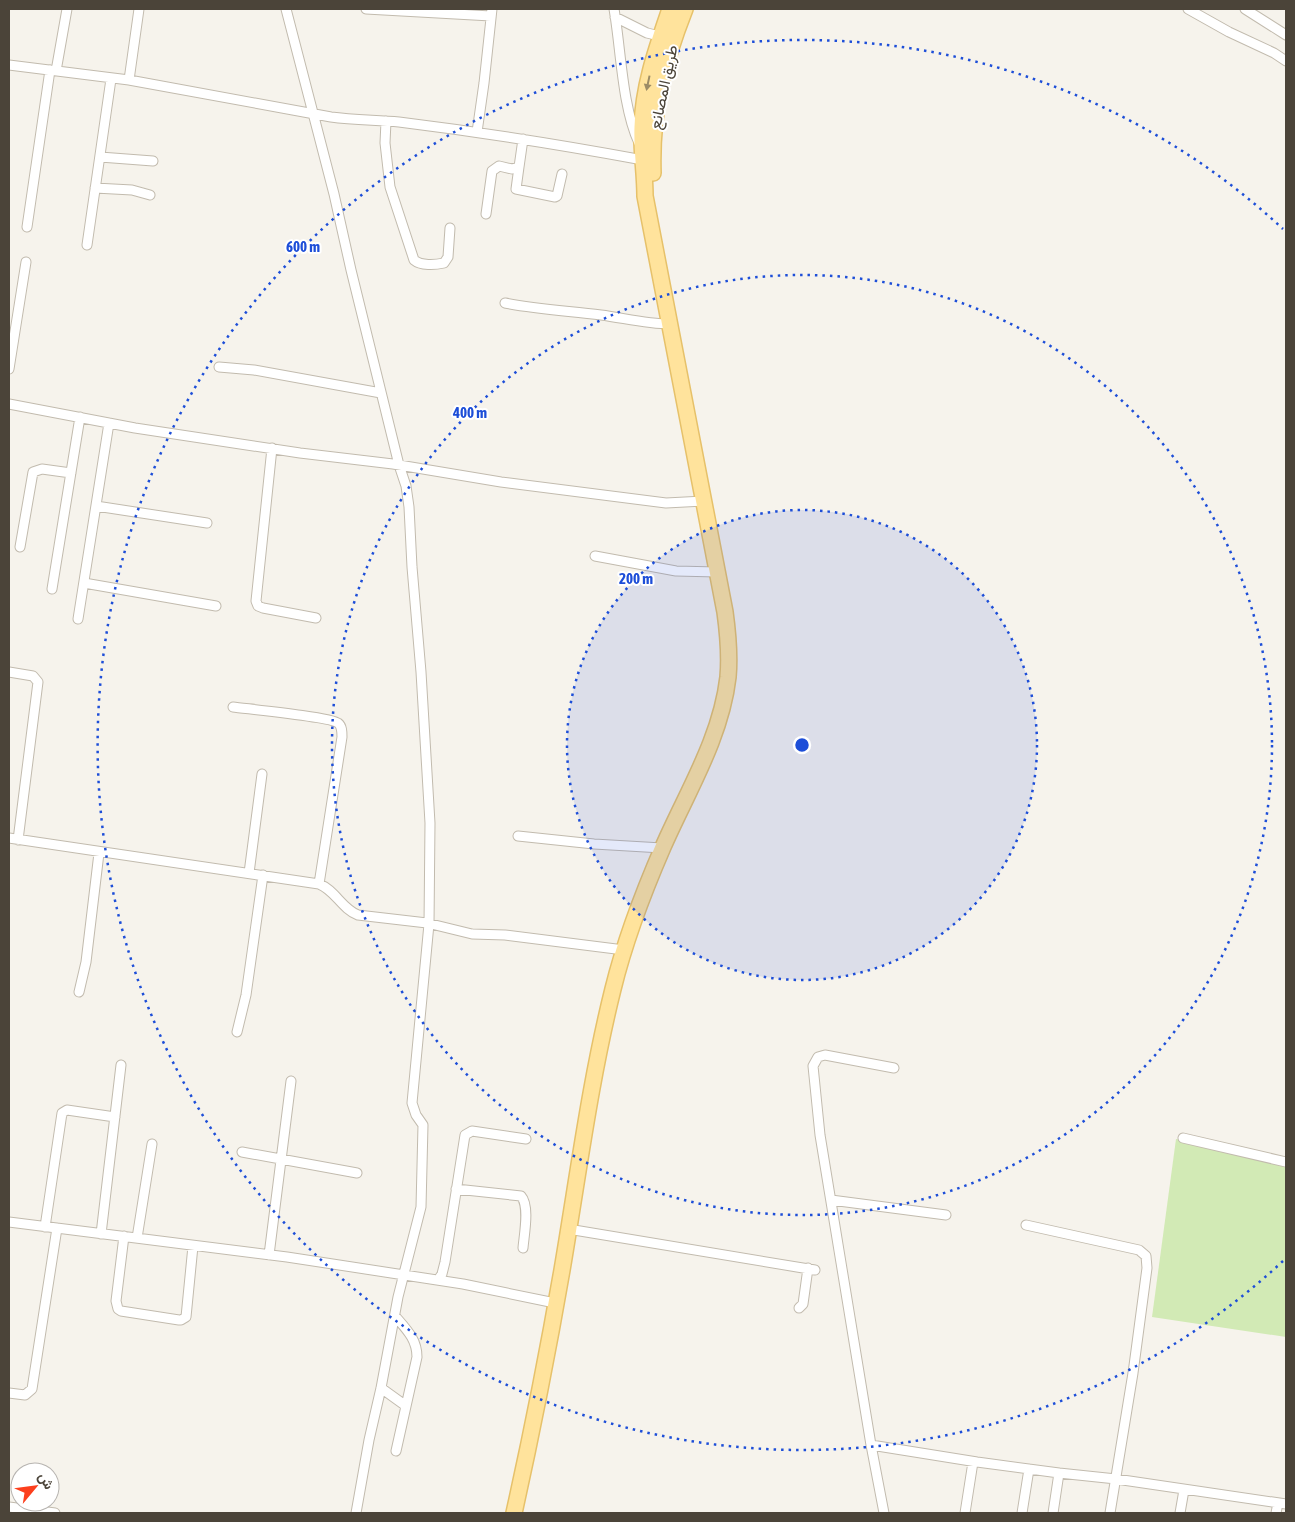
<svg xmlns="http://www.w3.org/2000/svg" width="1295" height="1522" font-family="'Asap Condensed',Vazirmatn,sans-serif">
  <rect width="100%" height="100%" fill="#f6f3ec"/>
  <path fill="#d2eab5" d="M1176 1139 1286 1162V1337L1152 1317Z"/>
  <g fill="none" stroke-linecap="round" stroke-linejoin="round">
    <defs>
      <path id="minor" d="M286 9 334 194 351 270 399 465 406 486 409 507 412 567 421 672 430 823 429 924 412 1103 416 1115 423 1125 421 1207 398 1297 381 1388 369 1440 356 1513
        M366 9 491 16
        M614 9C621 49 622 107 639 143
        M1188 9 1229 32 1274 53 1286 61
        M1245 9 1286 35
        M615 17 647 33 664 37
        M9 65 129 80 331 117C353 120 376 120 399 122 480 132 562 145 643 160
        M56 71 67 9
        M129 80 139 9
        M386 121 385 143 390 187 414 260C421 266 435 265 444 263L448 257 450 228
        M477 132 484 83 492 9
        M100 157 153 161
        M519 167 516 189 555 197 557 196 562 174
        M95 188 132 190 150 195
        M486 214 492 171 499 166 512 169 519 167 523 139
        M27 227 50 70
        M87 245 111 79
        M505 303C536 309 569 311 601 315 624 318 646 324 670 324
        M219 367 254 370 381 393
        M9 369 26 262
        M9 404 135 428 300 453 393 464 501 482 666 503 704 501
        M272 448 256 601 258 606 263 608 316 618
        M96 506 207 523
        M20 547 33 472 42 469 71 473
        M595 556 676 571 717 572
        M84 583 216 606
        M52 589 80 417
        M78 619 109 423
        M9 672 33 676 38 682 18 840
        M233 707C248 709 331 717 338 723 342 726 342 732 342 737L319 884
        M518 836 594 844 662 848
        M9 838 319 884C335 890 342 909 358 915L427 923 472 934 505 935 624 950
        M249 873 262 774
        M79 992 86 962 99 853
        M237 1032 246 995 263 875
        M1183 1138 1286 1162
        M242 1152 357 1173
        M456 1189 521 1196C530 1206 524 1235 523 1248
        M831 1200 946 1215
        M9 1222 287 1257 463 1284 555 1303
        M1026 1225 1139 1250 1146 1256 1147 1268 1133 1373 1110 1513
        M45 1227 62 1113 67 1110 115 1117
        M568 1229 815 1270
        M101 1234 121 1065
        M124 1236 116 1301 118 1309 121 1311 179 1320H181L186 1317 193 1246
        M137 1238 152 1144
        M269 1255 291 1081
        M438 1280 442 1274 445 1262 465 1135 472 1131 526 1139
        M799 1308 803 1304 808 1268
        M395 1316C406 1329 417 1339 417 1357L396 1451
        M381 1388 406 1406
        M9 1393 25 1395 32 1389 57 1228
        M871 1445 977 1462 1059 1473 1116 1479 1286 1504
        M9 1507 55 1513
        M884 1513 871 1445 820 1135 813 1066 818 1057 825 1055 894 1068
        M965 1513 973 1462
        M1022 1513 1029 1469
        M1053 1513 1059 1473
        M1180 1513 1184 1490
        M1276 1513 1278 1503"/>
      <path id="primary" d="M653 173C651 112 663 65 685 9
        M514 1513C532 1432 548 1351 562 1270 578 1176 590 1081 613 989 625 940 643 893 663 847 687 792 721 738 728 677 730 655 728 634 725 612L645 196C645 173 641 151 642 127 643 86 657 47 670 9"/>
    </defs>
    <use href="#minor" stroke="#c2bbae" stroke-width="11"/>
    <use href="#primary" stroke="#e6c16a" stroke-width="18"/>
    <use href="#minor" stroke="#fff" stroke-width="9"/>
    <use href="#primary" stroke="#ffe39c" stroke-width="15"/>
  </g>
  <defs><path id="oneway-solid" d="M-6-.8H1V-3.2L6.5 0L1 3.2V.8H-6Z" transform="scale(1.25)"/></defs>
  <use fill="#9c8c66" href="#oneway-solid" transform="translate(648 83) rotate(102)"/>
  <circle cx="802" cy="745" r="235" fill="#1d4ed8" fill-opacity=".12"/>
  <g fill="none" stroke="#1d4ed8" stroke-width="2.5" stroke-dasharray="2.5 5">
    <circle cx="802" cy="745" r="235"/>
    <circle cx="802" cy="745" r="470"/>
    <path d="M1283 1261A705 705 0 1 1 1283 229"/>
  </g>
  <g text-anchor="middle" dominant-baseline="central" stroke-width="4" stroke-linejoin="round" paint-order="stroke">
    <g font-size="16" fill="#4b4439" stroke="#fff">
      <text transform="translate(663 87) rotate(-78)">طريق المصانع</text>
    </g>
  </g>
  <circle cx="802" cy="745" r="8" fill="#1d4ed8" stroke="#fff" stroke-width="2.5"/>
  <g font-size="15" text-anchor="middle" font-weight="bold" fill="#1d4ed8" stroke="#fff" stroke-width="4" stroke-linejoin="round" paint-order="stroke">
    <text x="303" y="252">600 m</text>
    <text x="470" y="418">400 m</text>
    <text x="636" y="584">200 m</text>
  </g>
  <rect width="1295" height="1522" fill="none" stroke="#4b4439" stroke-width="20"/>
  <g transform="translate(35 1487) rotate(61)"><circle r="24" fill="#ffffff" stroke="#b7b4b0"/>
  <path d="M0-4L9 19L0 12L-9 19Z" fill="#fc3f1d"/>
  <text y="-8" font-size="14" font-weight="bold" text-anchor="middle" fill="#4b4439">ش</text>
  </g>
</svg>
